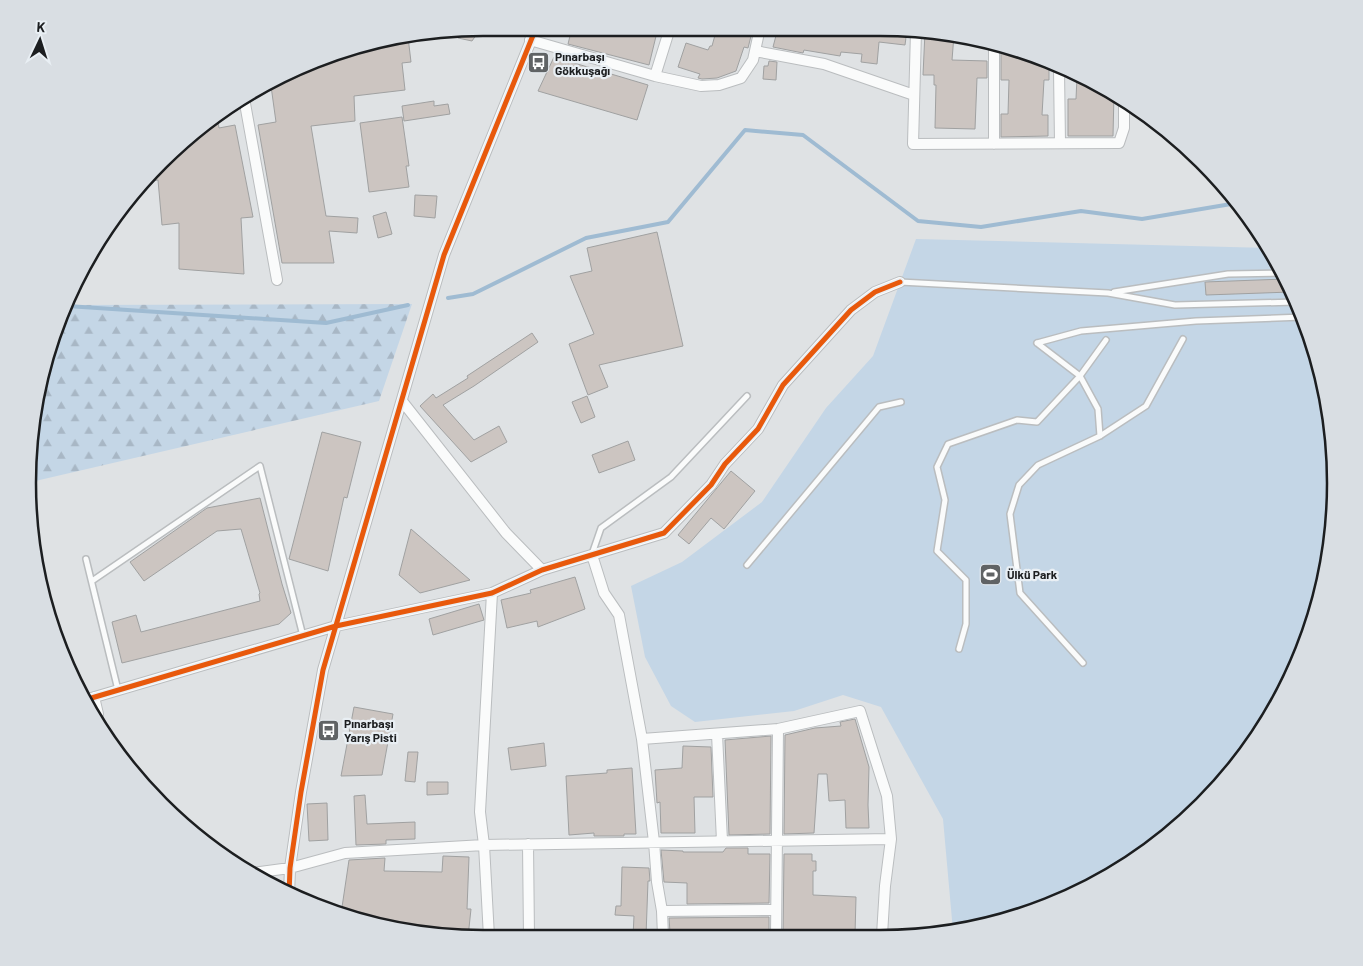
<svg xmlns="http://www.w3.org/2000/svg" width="1363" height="966" font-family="Barlow,sans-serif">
  <defs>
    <pattern id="forest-firs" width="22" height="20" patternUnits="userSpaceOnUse" patternTransform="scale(1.25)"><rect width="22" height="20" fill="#c4d6e6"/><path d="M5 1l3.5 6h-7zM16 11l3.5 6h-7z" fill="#a8b7c5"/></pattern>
  </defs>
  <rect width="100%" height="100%" fill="#dfe2e4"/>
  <path fill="url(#forest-firs)" d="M412 304 379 401 31 482V423L67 305Z"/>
  <path fill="#c4d6e6" d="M916 239 1269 248 1275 256 1311 337 1332 424 1335 513 1320 601 1288 685 1241 761 1180 826 1081 892 953 931 943 819 881 707 843 695 794 711 695 722 671 706 645 657 631 586 682 562 762 502 826 408 873 356Z"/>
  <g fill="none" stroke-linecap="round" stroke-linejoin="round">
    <path stroke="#9fbbd2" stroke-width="4" d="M448 298 473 294 586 238 668 222 745 130 803 135 918 221 981 227 1081 211 1142 219 1237 203
      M67 306 326 323 408 305"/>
  </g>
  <path fill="#ccc5c1" stroke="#a0a1a1" d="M481 28 472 41 458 38 460 30Z
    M572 28H658L649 65 568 44Z
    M717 28H753L748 48 744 47 736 71 717 78 702 79 698 78 700 74 678 67 686 43 708 50 710 46H712Z
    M778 28H880L907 30 905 45 879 42 877 64 861 62 862 54 841 52 840 56 804 50 803 53 773 47Z
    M925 32 954 35 952 60 987 61V78H977L975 129 935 128 936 85H934V75H923Z
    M408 37 411 62 402 63 405 90 354 96 355 121 311 126 326 216 358 218 357 233 329 231 334 263H282L258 125 276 122 271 86 365 43Z
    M1001 48 1049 66V80H1044L1042 115H1048V136L1001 137V114H1008L1009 80H1001Z
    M554 57 648 85 637 120 538 91Z
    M769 61 777 62 776 80 763 79 764 66H768Z
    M1077 77 1108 89 1114 93 1113 136H1068V99H1076Z
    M434 101V106L448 104 450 114 404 121 402 106Z
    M217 116 219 128 235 125 253 217 241 218 244 274 179 269V223L162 225 158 180 140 183Z
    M402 117 409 166H406L409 187 369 192 360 123Z
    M415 195 437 196 435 218 414 216Z
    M386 212 392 234 378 238 373 216Z
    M657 232 683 346 599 365 608 387 588 395 569 344 594 334 570 276 592 271 587 248Z
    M1285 279 1291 292 1206 295 1205 282Z
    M532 333 538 342 474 386 443 405 474 440 499 426 507 442 471 462 420 406 433 394 436 398 468 378 467 376Z
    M587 396 595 417 581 423 572 402Z
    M322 432 361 442 347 498 344 497 328 571 289 559Z
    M628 441 635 460 599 473 592 455Z
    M731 471 755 491 724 529 711 518 689 544 678 535Z
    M260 498 282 584 291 613 279 624 122 663 112 622 136 615 141 632 260 601 259 594 260 593 241 529 217 531 144 581 130 562 207 508Z
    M411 529 470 580 420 593 399 575Z
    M575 577 585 609 538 627 537 621 507 628 501 600 531 593 530 590Z
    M479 604 484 620 433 635 429 619Z
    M354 707 393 714 382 775 341 776Z
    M855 719 869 767 868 805 869 828H846L845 800 829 801 827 774H818L814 833 784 834 785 735 815 728 841 726 840 722Z
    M771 736 770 834 729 835 725 740Z
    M544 743 546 766 511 770 508 748Z
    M683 746 711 747 713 797H694L695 833H661L660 802 657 803 655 770 682 768Z
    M408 752H418L415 782 405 781Z
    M632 768 636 834H624V836H594V833L569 835 566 776 607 773V770Z
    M427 782H448V794L427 795Z
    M365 795 367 824 415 822V839L386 840V844L356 845 354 796Z
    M327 803 328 840 309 841 307 804Z
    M726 848H748V854H770L769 903 687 904V883L664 882 661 850 683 851V852H723Z
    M784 854H812V861H816V871H813V895L856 897 855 935 783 936Z
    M443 856 469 857 467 909H471L468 937 454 938 365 923 341 914 349 860 385 858 384 871 442 872Z
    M622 867 649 868 650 881H648L646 936H633L634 916 615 915 616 906H621Z
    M769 917V936H760V933H732V936H719L703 933 670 932 669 918Z"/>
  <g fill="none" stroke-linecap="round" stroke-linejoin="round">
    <defs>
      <path id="lane" d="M900 282 1108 293 1175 305 1296 302
        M1114 292 1228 274 1283 273
        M1037 343 1081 331 1196 321 1303 317
        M1037 343 1080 376 1098 409 1100 436
        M592 554 601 528 671 477 747 396
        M86 559 118 690
        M747 565 879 407 901 402
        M92 581 260 466 303 636
        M959 649 966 624V580L937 551 945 500 937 467 948 444 1017 420 1037 422 1080 376 1106 340
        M1083 663 1020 593 1010 514 1019 485 1038 465 1100 436 1146 406 1183 339"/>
      <path id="street" d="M916 31 913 144 1119 143 1124 128V102
        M530 40 655 76 701 86 719 85 741 78 753 60 760 28
        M994 46V144
        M755 51 824 64 914 95
        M1059 70 1060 143
        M655 76 670 28
        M244 98 277 280
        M402 401 506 533 542 570
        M592 555 604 593 619 615 642 739 654 842 657 882 662 911 663 936
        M94 697 98 714
        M88 699 336 626 492 593 542 570 664 533 711 485 725 464 758 429 783 385 851 310 875 292 900 282
        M717 734 722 841
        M642 739 778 729 860 711 887 796 891 839 885 886 882 935
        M528 844 529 937
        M252 873 290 868 345 853 484 845 891 839
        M289 895 290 868 301 792 323 670 444 255 536 28
        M662 911 776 910
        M776 936 778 729
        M489 937 484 845 480 812 492 593"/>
    </defs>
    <use href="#lane" stroke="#babdbf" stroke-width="8"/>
    <use href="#street" stroke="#babdbf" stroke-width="12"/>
    <use href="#lane" stroke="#fafbfb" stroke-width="5"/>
    <use href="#street" stroke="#fafbfb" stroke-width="10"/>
    <defs>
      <path id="cycleway" d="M88 699 336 626 492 593 542 570 664 533 711 485 725 464 758 429 783 385 851 310 875 292 900 282
        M289 895 290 868 301 792 323 670 444 255 536 28"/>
    </defs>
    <use href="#cycleway" stroke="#e9eff4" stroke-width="8"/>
    <use href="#cycleway" stroke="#e8590c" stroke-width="5"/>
  </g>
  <defs>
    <symbol id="bus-square" viewBox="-11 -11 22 22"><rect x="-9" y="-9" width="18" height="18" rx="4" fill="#606365" stroke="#e9eff4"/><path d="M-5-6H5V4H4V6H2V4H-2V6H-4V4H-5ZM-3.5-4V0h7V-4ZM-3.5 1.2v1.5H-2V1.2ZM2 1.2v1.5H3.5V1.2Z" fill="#fff"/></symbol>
    <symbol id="stadium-square" viewBox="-11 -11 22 22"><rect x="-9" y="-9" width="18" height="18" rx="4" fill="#606365" stroke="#e9eff4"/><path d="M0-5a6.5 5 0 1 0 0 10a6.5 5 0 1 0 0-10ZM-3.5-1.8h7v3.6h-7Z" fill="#fff"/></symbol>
  </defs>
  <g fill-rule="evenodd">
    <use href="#bus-square" x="526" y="50" width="25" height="25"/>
    <use href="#stadium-square" x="978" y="562" width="25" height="25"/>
    <use href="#bus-square" x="316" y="718" width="25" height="25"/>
  </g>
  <g text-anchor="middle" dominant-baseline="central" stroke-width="4.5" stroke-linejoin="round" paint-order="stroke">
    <g font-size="12" font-weight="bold" fill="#1c1e20" stroke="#e9eff4" text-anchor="start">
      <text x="555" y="56">Pınarbaşı<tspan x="555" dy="14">Gökkuşağı</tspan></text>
      <text x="1007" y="574">Ülkü Park</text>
      <text x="344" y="723">Pınarbaşı<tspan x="344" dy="14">Yarış Pisti</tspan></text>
    </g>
  </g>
  <path d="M0 0H1363V966H0ZM483 36H880A447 447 0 0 1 1327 483V483A447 447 0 0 1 880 930H483A447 447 0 0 1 36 483V483A447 447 0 0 1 483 36Z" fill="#d9dee3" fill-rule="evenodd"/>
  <path fill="none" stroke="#1c1e20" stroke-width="2.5" d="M483 36H880A447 447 0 0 1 1327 483V483A447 447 0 0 1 880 930H483A447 447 0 0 1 36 483V483A447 447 0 0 1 483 36Z"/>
  <g transform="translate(40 40) rotate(4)" stroke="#e9eff4" stroke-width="4" paint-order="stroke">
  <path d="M0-4L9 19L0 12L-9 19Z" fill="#1c1e20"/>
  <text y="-8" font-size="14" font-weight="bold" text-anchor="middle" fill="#1c1e20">K</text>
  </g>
</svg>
